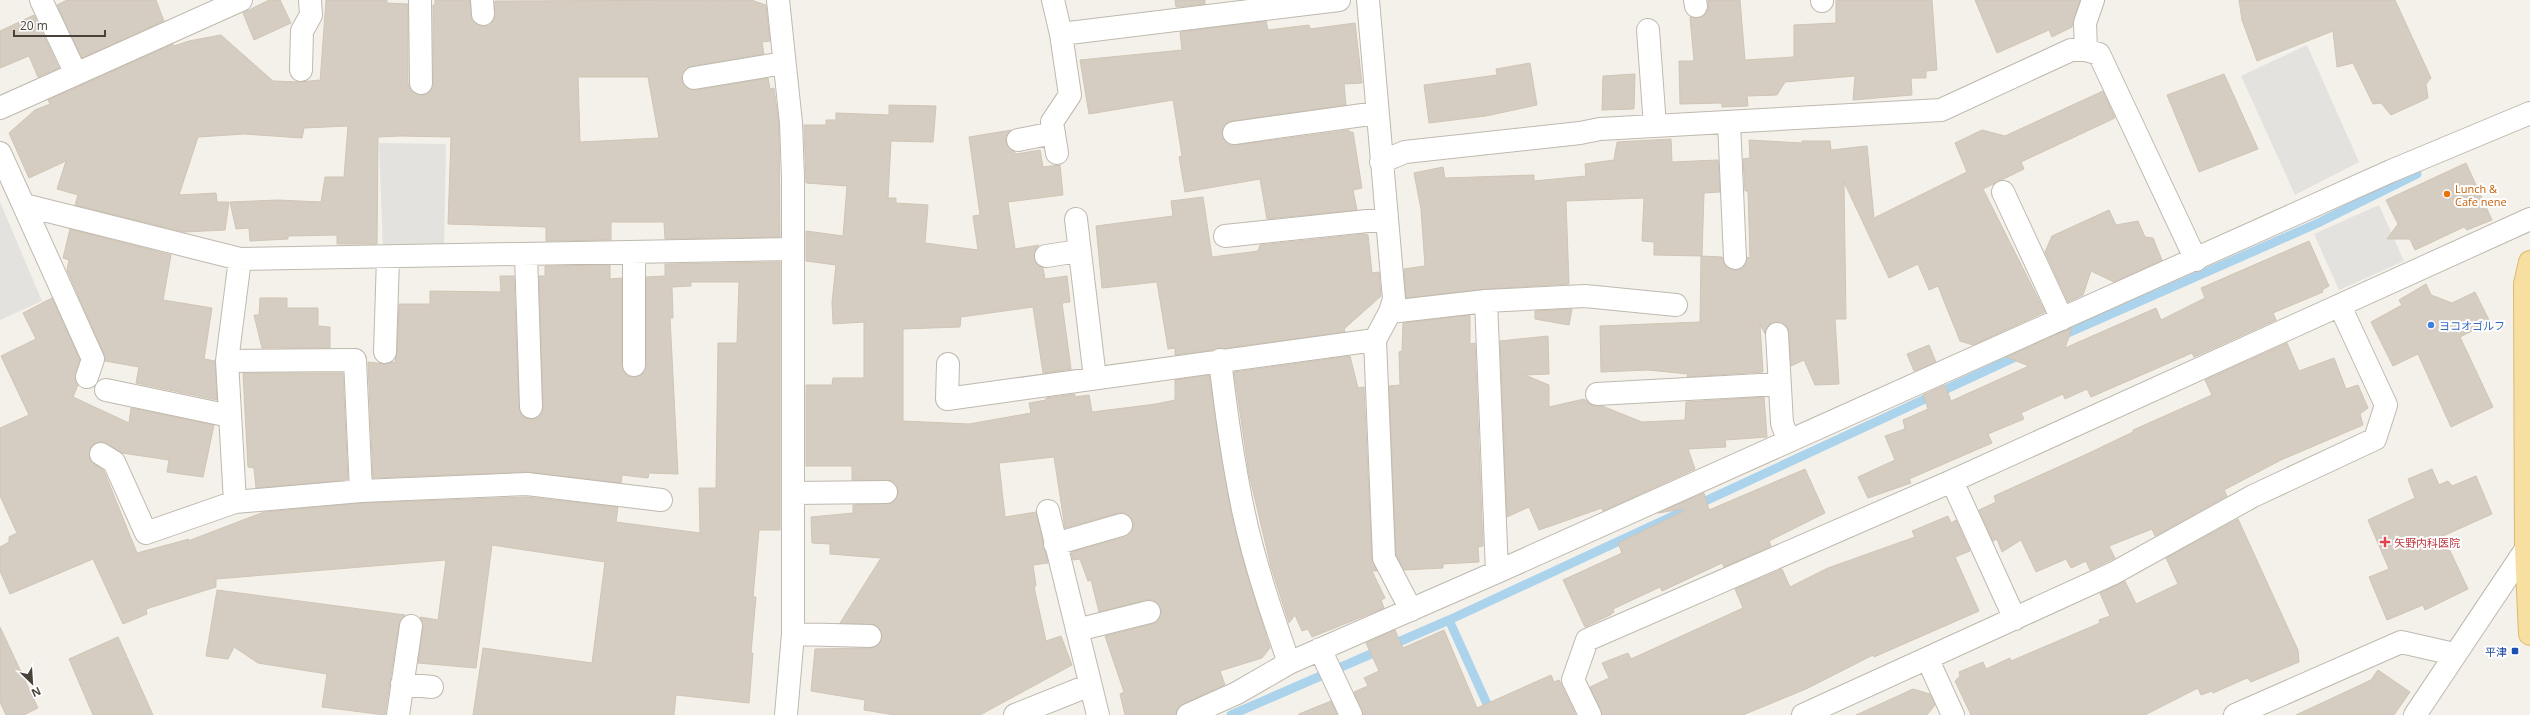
<svg xmlns="http://www.w3.org/2000/svg" width="2530" height="715" font-family="'Open Sans','Noto Sans JP',sans-serif">
  <rect width="100%" height="100%" fill="#f4f1eb"/>
  <path fill="#e4e2df" d="M2307 45 2359 162 2295 195 2241 76Z
    M379 143 446 144 444 248 383 250Z
    M0 202 42 301 0 320Z
    M2379 205 2404 261 2339 290 2314 234Z"/>
  <g fill="none" stroke-linecap="round" stroke-linejoin="round">
    <path stroke="#acd3ec" stroke-width="9" d="M2059 337 2318 223 2417 174
      M1231 715 1449 620
      M1492 715 1449 620 2022 354"/>
  </g>
  <path fill="#d5cdc1" stroke="#d0c5b5" fill-rule="evenodd" d="M67 0H156L164 21 82 58 57 5Z
    M269 0H280L291 23 254 40 243 13Z
    M326 0H387V3L408 4V83L410 90 421 95 428 94 433 83V5H435V0H470L472 21 484 26 490 25 494 19 495 1 751 0 766 5 770 41 762 42 764 54 692 66 682 73V80L685 86 696 90 768 78 770 89 774 88 779 124 780 237 665 239 664 222H611V240L546 241V227L448 224 451 137 401 136 378 137 377 244H337V235L288 236V239L250 241 249 228 236 229 230 202 278 200 321 202 325 177H344L348 126 304 128 302 138 244 134 198 137 179 195 216 193 217 202H229L225 230 184 232 75 205 78 195 57 189 66 161 29 178 9 133 35 110 50 104 48 100 173 44 174 46 189 41 221 35 273 81 301 82 319 80 320 82ZM578 77H648L659 138 580 142Z
    M1175 0H1205V4L1176 7Z
    M1708 0H1740L1745 60 1794 57V25L1836 23V0H1932L1937 70 1926 71V78H1911L1912 95 1853 100 1855 76 1785 82 1777 95 1747 96 1748 106 1722 107V103L1680 104 1679 61H1694L1690 17 1698 18 1704 15 1708 10Z
    M1975 0H2080L2072 27 2052 37 2049 30 1997 53Z
    M2239 0H2395L2431 78 2426 84 2428 98 2391 115 2381 103 2373 104 2353 63 2337 67 2333 31 2257 61 2242 20Z
    M34 15 59 68 38 77 29 56 0 68V31Z
    M1266 21 1268 30 1309 25 1310 29 1355 23 1362 83 1344 84 1346 105 1232 121 1223 128 1224 140 1236 145 1349 130V132H1353L1362 188 1353 190 1357 210 1267 219 1260 179 1185 192 1179 157 1182 156 1173 100 1089 114 1080 60 1182 50 1180 32Z
    M1530 63 1537 105 1486 116 1429 123 1424 85 1497 75 1496 69Z
    M1635 74 1634 109 1602 110 1603 76Z
    M2224 74 2258 149 2199 172 2167 95Z
    M2103 91 2115 118 2021 162 2024 169 1983 189 2045 312 1973 345 1960 341 1938 286 1929 290 1918 264 1889 278 1844 182 1846 319H1835L1839 384 1815 385 1804 360 1791 366 1788 328 1777 322 1770 324 1765 334 1760 324 1763 372 1687 377 1688 374 1648 370 1601 372 1600 326 1700 322 1701 256 1722 257 1725 265 1735 270 1742 268 1747 257 1750 258 1748 191H1745L1743 159 1750 158 1749 140 1802 143V141H1830L1831 150 1867 146 1874 218 1967 172 1955 143 1982 130 2005 136Z
    M889 105 936 106 933 142 891 141 888 198H896V203L928 205 925 243 978 250 973 216 980 215 969 137 1012 130 1006 136V142L1016 154 1040 150 1043 167 1060 165 1063 195 1008 202 1015 249 1039 245 1034 252 1036 263 1043 268 1045 279 1067 276 1070 302 1062 303 1071 369 1043 373 1033 307 961 317 960 327 903 329V421L969 424 1031 413 1029 403 1046 400V398L1075 394V397L1089 395 1092 412 1156 404 1175 400V380L1209 375 1232 517 1247 574 1270 648 1262 658 1220 671 1225 685 1183 704 1178 708 1176 715H1125L1120 694 1124 692 1105 636 1152 624 1161 616V609L1153 600H1146L1099 612 1091 580 1088 581 1080 559 1073 560 1071 552 1125 537 1133 528V521L1124 513H1118L1065 528 1054 457 999 463 1005 517 1036 512 1048 563 1033 565 1036 586 1034 587 1046 641 1061 636 1072 665 980 715H895L864 710 865 700 811 691 815 649 870 648 880 643 882 636 876 625 840 623 881 558 830 554V544L812 543 811 517 853 513V505L892 503 898 492 897 485 892 481 852 480V466H806V385H832L833 378H864V322L833 324 832 302 836 265 806 261V231L843 236 847 186 806 183 804 125H826V120H836V113L889 115Z
    M1671 139 1672 162 1718 160 1720 192 1704 193 1702 256 1654 255V242L1642 241 1644 198 1566 201 1569 284 1485 289 1406 298 1404 269 1425 266 1421 209 1414 173 1443 167 1445 178 1534 175V181L1586 176 1585 164 1614 160 1617 142Z
    M2466 163 2492 220 2467 230 2464 227 2415 250 2410 239H2387L2398 224 2386 200Z
    M1203 197 1212 257 1258 251 1260 245 1365 234 1368 235 1372 273 1379 272 1381 296 1344 329 1345 332 1175 355V348L1168 349 1157 282 1102 288 1096 226 1173 216 1171 201Z
    M2109 210 2116 225 2138 221 2145 237 2153 238 2162 260 2114 282 2091 271 2083 295 2068 302 2045 252 2052 236Z
    M70 229 171 255 163 300 212 308 204 359 215 361 217 400 136 383 139 367 105 361 104 354 67 270 69 260 63 258Z
    M2309 241 2329 286 2322 290 2323 292 2273 313 2276 320 2194 357 2192 353 2091 397 2087 389 2065 399 2063 394 2021 413 2024 419 1988 434 1992 443 1909 479 1911 483 1868 498 1858 477 1895 460 1885 436 1905 429 1903 420 1928 409 1923 395 1945 385 1951 401 2029 366 2006 357 2072 328 2065 348 2156 308 2161 320 2205 298 2201 288Z
    M780 262V530H759L753 597H756L751 653H753L749 703 676 695 674 715H473L483 648 592 663 605 562 492 545 476 668 418 663 423 628 420 617 438 620 446 560 216 579V587L146 609 147 614 123 624 93 559 10 594 0 571V547L9 542V537L17 533 0 496V428L29 415 1 356 36 339 23 313 52 298 80 360 75 373 78 385 73 397 129 423 131 408 214 425 203 477 167 472 169 460 122 453 102 442 95 443 90 448V460L104 471 137 553 189 539 188 541 264 512 362 503 527 497 618 507 616 522 700 533 699 488H716L718 343H737L739 282H691V286L672 287 673 318H670L678 474 649 473 648 478 622 475 621 483 527 472 373 478 368 362 385 364 395 362 397 352 399 304H430V291L501 292 500 276H514L519 407 525 418 532 419 542 413 543 407 539 276H545V266L610 265V279L622 278V365L627 376 634 377 645 372 646 365V277L665 276V264Z
    M2426 284 2431 295 2452 303 2475 292 2490 322 2460 337 2493 407 2451 427 2418 354 2393 366 2371 322 2402 305 2399 300Z
    M260 298H287V308H318V326L330 327V348H262L254 315H259Z
    M1572 309 1569 325 1535 319V311Z
    M1470 315V344L1475 343 1483 546 1478 547 1479 562 1443 564V568L1404 570 1396 555 1389 386 1400 385 1399 352 1402 351 1403 323Z
    M1548 336 1549 374 1525 375 1549 385V407L1584 399 1592 405 1602 406 1642 422 1685 420 1686 402 1764 397 1767 437 1725 440 1726 447 1688 449 1695 469 1603 511 1602 508 1539 530 1529 507 1507 517 1500 341Z
    M2287 343 2299 371 2334 358 2346 389 2358 385 2368 408 2360 414 2363 425 2281 460 2224 490 2227 496 2155 536 2152 529 2109 546 2115 558 2090 570 2086 561 2071 568 2066 559 2036 572 2021 540 2002 552 1997 539 1993 541 1979 510 1996 502 1994 496 2087 454 2133 432V430L2212 395 2205 380Z
    M1929 345 1936 362 1914 371 1907 354Z
    M1350 356 1358 388 1364 387 1372 559 1377 571H1372L1385 598 1381 600 1384 608 1312 637 1308 629 1302 631 1295 615 1289 623 1271 567 1249 474 1234 372Z
    M243 373H343L348 480 256 488 254 468 248 467Z
    M1805 469 1825 513 1769 541 1771 546 1724 567 1722 563 1662 591 1660 587 1613 609 1614 612 1610 615 1585 627 1563 580 1622 553 1618 543 1684 511 1683 509 1658 513 1704 493 1709 510Z
    M2432 469 2439 485 2448 481 2452 486 2476 476 2492 514 2443 536 2468 589 2425 610 2423 605 2387 620 2369 577 2389 569 2368 520 2415 498 2408 479Z
    M1948 516 1951 523 1956 520 1970 551 1955 557 1979 611 1874 657 1873 655 1806 689 1743 715H1602L1590 687 1609 678 1602 663 1628 653 1631 659 1743 608 1735 589 1782 569 1790 587 1828 568 1915 537 1912 531Z
    M2238 519 2298 650 2299 662 2251 682 2247 678 2213 693 2212 691 2201 695 2198 688 2145 715H1971L1955 681 1960 676 1959 672 1983 662 1986 669 2010 658 2011 661 2100 623 2099 620 2110 616 2100 593 2125 581 2136 604 2178 584 2166 558Z
    M217 590 405 615 399 624 385 715 322 707 327 674 258 663 234 647 228 659 206 656Z
    M0 627 38 708 24 715H6L0 702Z
    M1395 630 1403 648 1444 630 1477 708 1551 675 1554 682 1559 680 1576 715H1363L1354 692 1368 686 1364 678 1379 671 1366 643Z
    M118 637 153 715H93L69 659Z
    M2378 670 2410 692 2394 715H2296L2371 680Z
    M1913 689 1930 694 1935 705 1927 715H1856Z
    M1331 701 1337 715H1299V714Z"/>
  <g fill="none" stroke-linecap="round" stroke-linejoin="round">
    <defs>
      <path id="street" d="M41 0 76 74
        M420 0 421 83
        M482 0 483 14
        M778 0 791 123 793 178V634L786 715
        M1053 0 1061 34 1339 0
        M1368 0 1394 299 1390 312 1375 340 1384 558 1411 610
        M1695 0 1696 6
        M1822 1V0
        M1648 30 1655 126
        M2086 50 2085 23 2093 0
        M301 70 302 31 311 15 310 0
        M694 78 784 63
        M0 108 241 0
        M1729 122 1735 258
        M1234 133 1377 113
        M1018 140 1054 133
        M0 153 93 359 87 377
        M1057 153 1052 122 1070 95 1061 34
        M1381 162 1405 152 1580 133 1600 129 1941 110 2071 50H2086L2099 54 2196 260
        M2003 192 2062 319
        M24 205 240 259 793 249
        M1076 219 1095 378
        M1225 236 1386 219
        M526 255 531 407
        M1046 256 1079 251
        M1486 301 1497 572
        M1390 312 1486 301 1585 296 1676 305
        M1777 334 1782 423 1788 440
        M385 352 388 258
        M1220 360C1226 412 1233 463 1244 514 1255 565 1272 614 1289 663
        M227 361 355 360 361 491
        M948 364 947 399 1375 340
        M634 365V253
        M106 390 230 416
        M1597 394 1779 384
        M101 454 114 462 146 533 235 502 361 491 527 484 661 500
        M1952 481 2015 619
        M793 493 886 492
        M235 502 227 361 240 259
        M1048 511 1098 715
        M1055 544 1121 525
        M1077 630 1149 612
        M793 634 870 636
        M1320 649 1351 715
        M1928 660 1953 715
        M402 684 432 687
        M398 715 411 626
        M1015 715 1090 685
        M1188 715 1237 693 1289 663 1497 572 2391 171 2530 113
        M1590 715 1573 680 1587 640 1952 481 2530 219
        M1803 715 2114 573 2253 496 2375 439 2386 405 2340 306
        M2235 715 2401 642 2454 654
        M2415 715 2526 549"/>
      <path id="primary" d="M2530 262 2525 284 2526 549 2530 634"/>
    </defs>
    <use href="#street" stroke="#bfb9ae" stroke-width="24"/>
    <use href="#primary" stroke="#dcbb71" stroke-width="24"/>
    <use href="#street" stroke="#fff" stroke-width="22"/>
    <use href="#primary" stroke="#f7dea1" stroke-width="22"/>
  </g>
  <circle fill="#e8710a" stroke="#fff" stroke-width="1.5" cx="2447" cy="194" r="4"/>
  <circle fill="#3f7fe0" stroke="#fff" stroke-width="1.5" cx="2431" cy="325" r="4"/>
  <path fill="#e0444e" stroke="#fff" stroke-width="1.5" d="M2383 536h4v4h4v4h-4v4h-4v-4h-4v-4h4z"/>
  <rect fill="#1a4fb4" stroke="#fff" stroke-width="1.5" x="2511" y="647" width="8" height="8" rx="2"/>
  <g text-anchor="middle" dominant-baseline="central" stroke-width="4" stroke-linejoin="round" paint-order="stroke">
    <g font-size="11" fill="#c56008" stroke="#fff" text-anchor="start">
      <text x="2455" y="188">Lunch &amp;<tspan x="2455" dy="13">Cafe nene</tspan></text>
    </g>
    <g font-size="11" fill="#366cbe" stroke="#fff" text-anchor="start">
      <text x="2439" y="325">ヨコオゴルフ</text>
    </g>
    <g font-size="11" fill="#be3a42" stroke="#fff" text-anchor="start">
      <text x="2394" y="542">矢野内科医院</text>
    </g>
    <g font-size="11" fill="#164399" stroke="#fff" text-anchor="end">
      <text x="2507" y="651">平津</text>
    </g>
  </g>
  <g transform="translate(32 683) rotate(155)" stroke="#ffffff" stroke-width="3" paint-order="stroke">
  <path d="M0-3L7 15L0 10L-7 15Z" fill="#484239"/>
  <text y="-6" font-size="11" font-weight="bold" text-anchor="middle" fill="#484239">N</text>
  </g>
  <path d="M14 30v6h91v-6" fill="none" stroke="#484239" stroke-width="2"/>
  <text x="20" y="30" font-size="12" fill="#484239" stroke="#ffffff" stroke-width="3" paint-order="stroke">20 m</text>
</svg>
